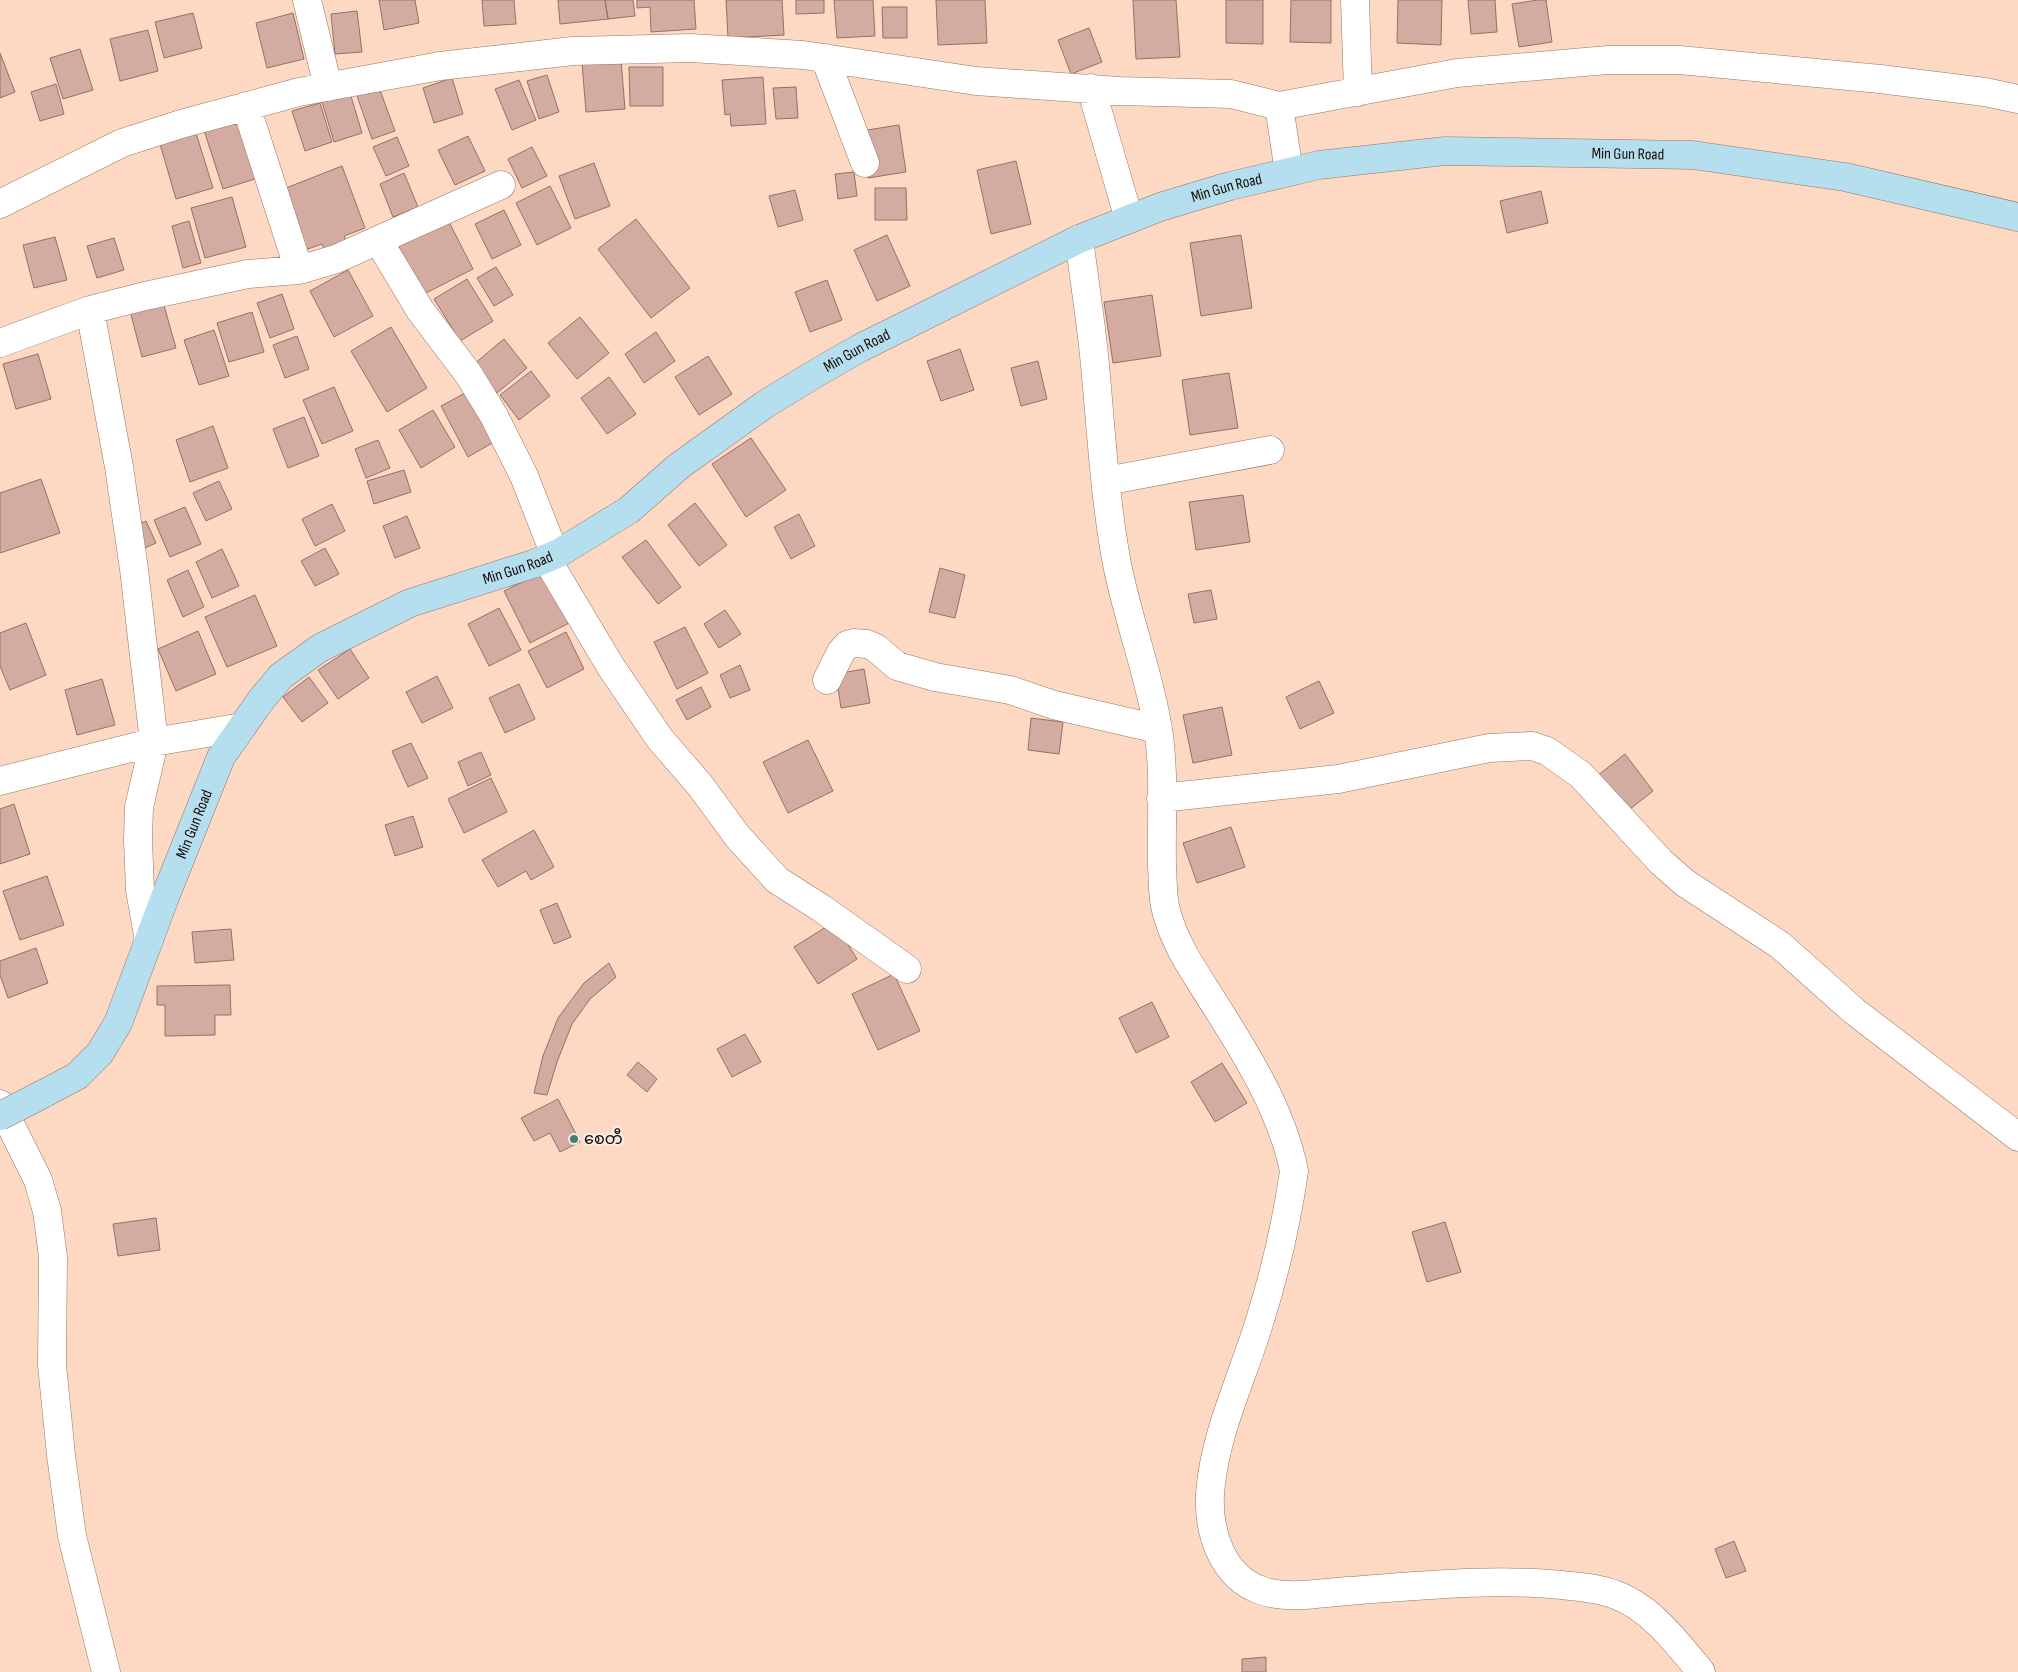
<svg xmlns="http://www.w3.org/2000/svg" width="2018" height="1672" font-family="'Sofia Sans Condensed','Noto Sans Myanmar',sans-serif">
  <rect width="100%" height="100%" fill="#fdd9c4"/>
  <path fill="#d3aba1" stroke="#957067" d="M379 0H415L419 23 384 30Z
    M482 0H514L516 24 484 26Z
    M558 0H605L608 19 560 24Z
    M605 0H633L635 16 608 19Z
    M637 0H694L696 29 651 32 650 7 637 8Z
    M726 0H782L784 35 728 38Z
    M796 0H824V13L796 14Z
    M834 0H873L875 36 837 38Z
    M936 0H985L987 43 938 45Z
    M1133 0H1176L1180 57 1136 59Z
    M1226 0H1263V44L1226 43Z
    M1291 0H1331V43L1290 42Z
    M1398 0H1442L1441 45 1397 43Z
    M1468 0H1495L1497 32 1471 34Z
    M1538 0H1546L1552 42 1519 47 1512 4Z
    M882 7H907V38H883Z
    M357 11 362 52 335 54 331 14Z
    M193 13 202 48 164 58 155 22Z
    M293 13 304 59 267 68 256 23Z
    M1089 28 1102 62 1071 74 1058 40Z
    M148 30 158 71 120 81 110 39Z
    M80 49 93 90 63 99 50 58Z
    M0 53 15 92 0 98Z
    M621 60 625 109 586 112 582 63Z
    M629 67H663V106H630Z
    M547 75 559 112 539 119 527 81Z
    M763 77 766 124 731 126 730 114 725 115 722 80Z
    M452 78 463 114 434 123 423 88Z
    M519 80 536 120 512 130 495 89Z
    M377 82 395 131 372 139 355 90Z
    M56 84 64 114 40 121 31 92Z
    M796 87 798 118 776 119 773 88Z
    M350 93 362 133 334 142 322 102Z
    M320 103 332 142 305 151 292 111Z
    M240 112 261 177 223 189 202 124Z
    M899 125 906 172 868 178 861 131Z
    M196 133 213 188 176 199 160 144Z
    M468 136 485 171 455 185 438 150Z
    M397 137 409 166 386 176 373 147Z
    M532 147 547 176 522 188 508 159Z
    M1016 161 1031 224 991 234 977 170Z
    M594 163 610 206 575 219 559 176Z
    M342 166 365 228 344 236 349 249 327 257 322 244 305 250 281 190Z
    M854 172 857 196 838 199 835 174Z
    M404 173 418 207 393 217 380 184Z
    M550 186 571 228 537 245 516 203Z
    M875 188H906L907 220H875Z
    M795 190 803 220 778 227 769 196Z
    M1541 191 1548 223 1507 233 1500 201Z
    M232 197 246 247 205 258 191 208Z
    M504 210 521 245 492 259 475 224Z
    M447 218 473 269 424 294 397 244Z
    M636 219 690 288 651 318 598 249Z
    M189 221 201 263 183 268 172 226Z
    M887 235 910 286 877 301 854 250Z
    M1241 235 1252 308 1201 316 1190 243Z
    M55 237 67 280 34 288 23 245Z
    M114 238 124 270 97 278 87 246Z
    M496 267 513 295 494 306 477 278Z
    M348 270 373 316 334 337 310 291Z
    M467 279 493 321 460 341 434 299Z
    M827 280 842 320 810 332 795 292Z
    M282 294 294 329 270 338 257 303Z
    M1152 295 1161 356 1113 363 1104 302Z
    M163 302 176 348 142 357 130 311Z
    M252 312 264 352 229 362 217 323Z
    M580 317 609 353 577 379 548 343Z
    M391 327 427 388 387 412 351 351Z
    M214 330 229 376 199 385 184 340Z
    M656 332 675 361 644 383 625 354Z
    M297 336 309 369 285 378 273 345Z
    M504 339 527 368 497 393 474 364Z
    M960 349 974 390 941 401 927 361Z
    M38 354 51 399 16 409 3 364Z
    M708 356 732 394 699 415 675 377Z
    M1038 361 1047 399 1021 406 1011 368Z
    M531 371 550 396 519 420 500 395Z
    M1229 373 1238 428 1190 435 1182 380Z
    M609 377 636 414 607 434 581 398Z
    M334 387 353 431 322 444 303 400Z
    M467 392 494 442 468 457 441 406Z
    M433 410 455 447 421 468 399 430Z
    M304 417 319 456 288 468 273 429Z
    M213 426 228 468 190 482 176 440Z
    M751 438 786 490 746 517 712 464Z
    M378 440 390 468 366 478 355 449Z
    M404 470 411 492 374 504 367 481Z
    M41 479 60 533 0 553V493Z
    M219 481 232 509 206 521 193 493Z
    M1243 495 1250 542 1196 550 1189 502Z
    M695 503 727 545 699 566 668 525Z
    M332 504 345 531 315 546 302 519Z
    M185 507 201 544 170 557 154 520Z
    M799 514 815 546 791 559 774 527Z
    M407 516 420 548 395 558 383 526Z
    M146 521 156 543 140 550 130 528Z
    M646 540 681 587 658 604 622 557Z
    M325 548 339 574 315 586 301 561Z
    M222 549 239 586 212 598 196 562Z
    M940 568 965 575 955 618 929 612Z
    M188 570 204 607 183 617 167 580Z
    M546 570 571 622 530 643 504 591Z
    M1211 590 1217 619 1194 623 1188 594Z
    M255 595 277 646 227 667 205 617Z
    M499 608 521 650 489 666 468 624Z
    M725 610 741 634 719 648 704 624Z
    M26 623 46 675 10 690 0 666V633Z
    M685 627 708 673 677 689 654 642Z
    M198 631 216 674 176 691 158 649Z
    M566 632 584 669 547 688 528 651Z
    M350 649 369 678 338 699 318 670Z
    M740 665 750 690 730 698 720 675Z
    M864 669 870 703 841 708 836 674Z
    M437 676 453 708 422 723 406 692Z
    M309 677 328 703 302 722 283 697Z
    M102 679 115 725 77 735 65 690Z
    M1319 681 1334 713 1300 729 1286 697Z
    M519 684 535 719 505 733 489 698Z
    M701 687 711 707 687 720 676 700Z
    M1222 707 1232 755 1193 763 1183 715Z
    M1031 718 1063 722 1059 754 1028 750Z
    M808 740 833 791 788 813 763 762Z
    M411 743 428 778 408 787 392 751Z
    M481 752 491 775 468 786 458 762Z
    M1625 754 1653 791 1625 813 1597 776Z
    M491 778 507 812 464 833 448 799Z
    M14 804 30 854 0 864V809Z
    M413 816 423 847 395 856 385 825Z
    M1231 827 1245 867 1197 883 1183 843Z
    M534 830 554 867 531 880 526 871 498 887 482 860Z
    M47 876 64 925 20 940 3 891Z
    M557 903 571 937 554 944 540 910Z
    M834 922 857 959 818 984 794 947Z
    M231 929 234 960 195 963 192 932Z
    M36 948 48 983 8 998 0 975V961Z
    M609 963 616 977 590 999 572 1024 557 1062 547 1095 534 1093 543 1056 558 1018 584 983Z
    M894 974 920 1031 878 1050 852 994Z
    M230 985 231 1015H215V1035L165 1036V1005H157V986Z
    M1152 1002 1169 1037 1136 1053 1119 1018Z
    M745 1034 761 1062 732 1077 717 1049Z
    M638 1062 657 1079 647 1092 627 1075Z
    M1222 1063 1247 1103 1215 1122 1191 1082Z
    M558 1099 580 1142 560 1152 550 1133 534 1141 521 1118Z
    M156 1218 160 1250 118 1256 113 1224Z
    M1445 1222 1461 1272 1427 1282 1412 1232Z
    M1734 1541 1746 1571 1726 1578 1715 1549Z
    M1266 1657V1672H1242V1659Z"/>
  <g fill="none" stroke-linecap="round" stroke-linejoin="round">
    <defs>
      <path id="street" d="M307 0 328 87
        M1355 0 1358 92
        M825 58 865 163
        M1091 88 1129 219
        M246 106 299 270
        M1279 106 1457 73 1608 60H1679L1880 79 1985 92 2018 99
        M0 204 122 143 181 124 299 92 440 66 573 51 691 48 803 55 976 81 1119 91 1231 94 1279 106 1289 172
        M1079 239C1084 278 1090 316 1094 355 1101 425 1104 495 1117 564 1128 620 1149 673 1158 729 1165 774 1161 820 1162 866 1163 882 1162 899 1167 914 1176 946 1195 973 1212 1000 1245 1052 1282 1110 1294 1171 1287 1221 1275 1272 1260 1320 1243 1377 1214 1434 1210 1494 1208 1532 1222 1576 1260 1590 1287 1600 1320 1593 1348 1591 1419 1586 1491 1578 1562 1585 1579 1587 1599 1588 1616 1595 1650 1607 1679 1645 1701 1672
        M378 240 420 310 469 375 494 416 524 476 555 555
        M90 310 119 467 134 569 154 742 139 807 138 840 140 890 149 941
        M0 343 90 310 145 296 248 274 299 270 336 259 501 185
        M1106 481 1270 450
        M546 558 611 667 660 739 699 784 738 837 777 880 821 908 907 969
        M827 680 841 652 847 645 854 643 867 644 876 648 897 666 935 677 1010 690 1054 705 1158 729
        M0 781 154 742 242 727
        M1161 798 1338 779 1489 748 1532 746 1547 751 1581 775 1661 862 1685 883 1780 945 1854 1011 2018 1137
        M0 1104 38 1180 47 1211 53 1257 52 1365 61 1455 72 1536 106 1672"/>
      <g id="secondary">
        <path id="s1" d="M43 1094 77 1076 100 1053 118 1023 165 897 221 757 261 700 281 676 320 648 410 603 533 564 559 553 629 510 679 466 764 405 818 372 860 348 1079 239 1160 207 1230 186 1319 165 1445 151 1693 155 1845 177 2018 217"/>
      </g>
    </defs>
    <use href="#street" stroke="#967663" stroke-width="29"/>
    <use href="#secondary" stroke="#967663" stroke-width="29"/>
    <use href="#street" stroke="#fff" stroke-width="28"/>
    <use href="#secondary" stroke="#b5dfee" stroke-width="28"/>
    <defs>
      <path id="secondary-bridge" d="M0 1116 43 1094"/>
    </defs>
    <use href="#secondary-bridge" stroke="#967663" stroke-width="29" stroke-linecap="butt"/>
    <use href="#secondary-bridge" stroke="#b5dfee" stroke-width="28"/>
  </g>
  <circle fill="#3d8073" stroke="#faebe2" stroke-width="2" cx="574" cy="1139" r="5"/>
  <g text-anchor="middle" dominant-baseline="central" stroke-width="4.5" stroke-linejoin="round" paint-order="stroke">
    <g font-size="16" fill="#160b05" stroke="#faebe2">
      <text stroke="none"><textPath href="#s1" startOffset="1969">Min Gun Road</textPath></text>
      <text stroke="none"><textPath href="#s1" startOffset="1564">Min Gun Road</textPath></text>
      <text stroke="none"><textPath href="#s1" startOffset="1159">Min Gun Road</textPath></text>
      <text stroke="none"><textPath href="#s1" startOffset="754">Min Gun Road</textPath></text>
      <text stroke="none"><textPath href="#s1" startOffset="319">Min Gun Road</textPath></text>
    </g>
    <g font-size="16" fill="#160b05" stroke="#faebe2" text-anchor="start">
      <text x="584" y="1139">စေတီ</text>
    </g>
  </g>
</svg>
